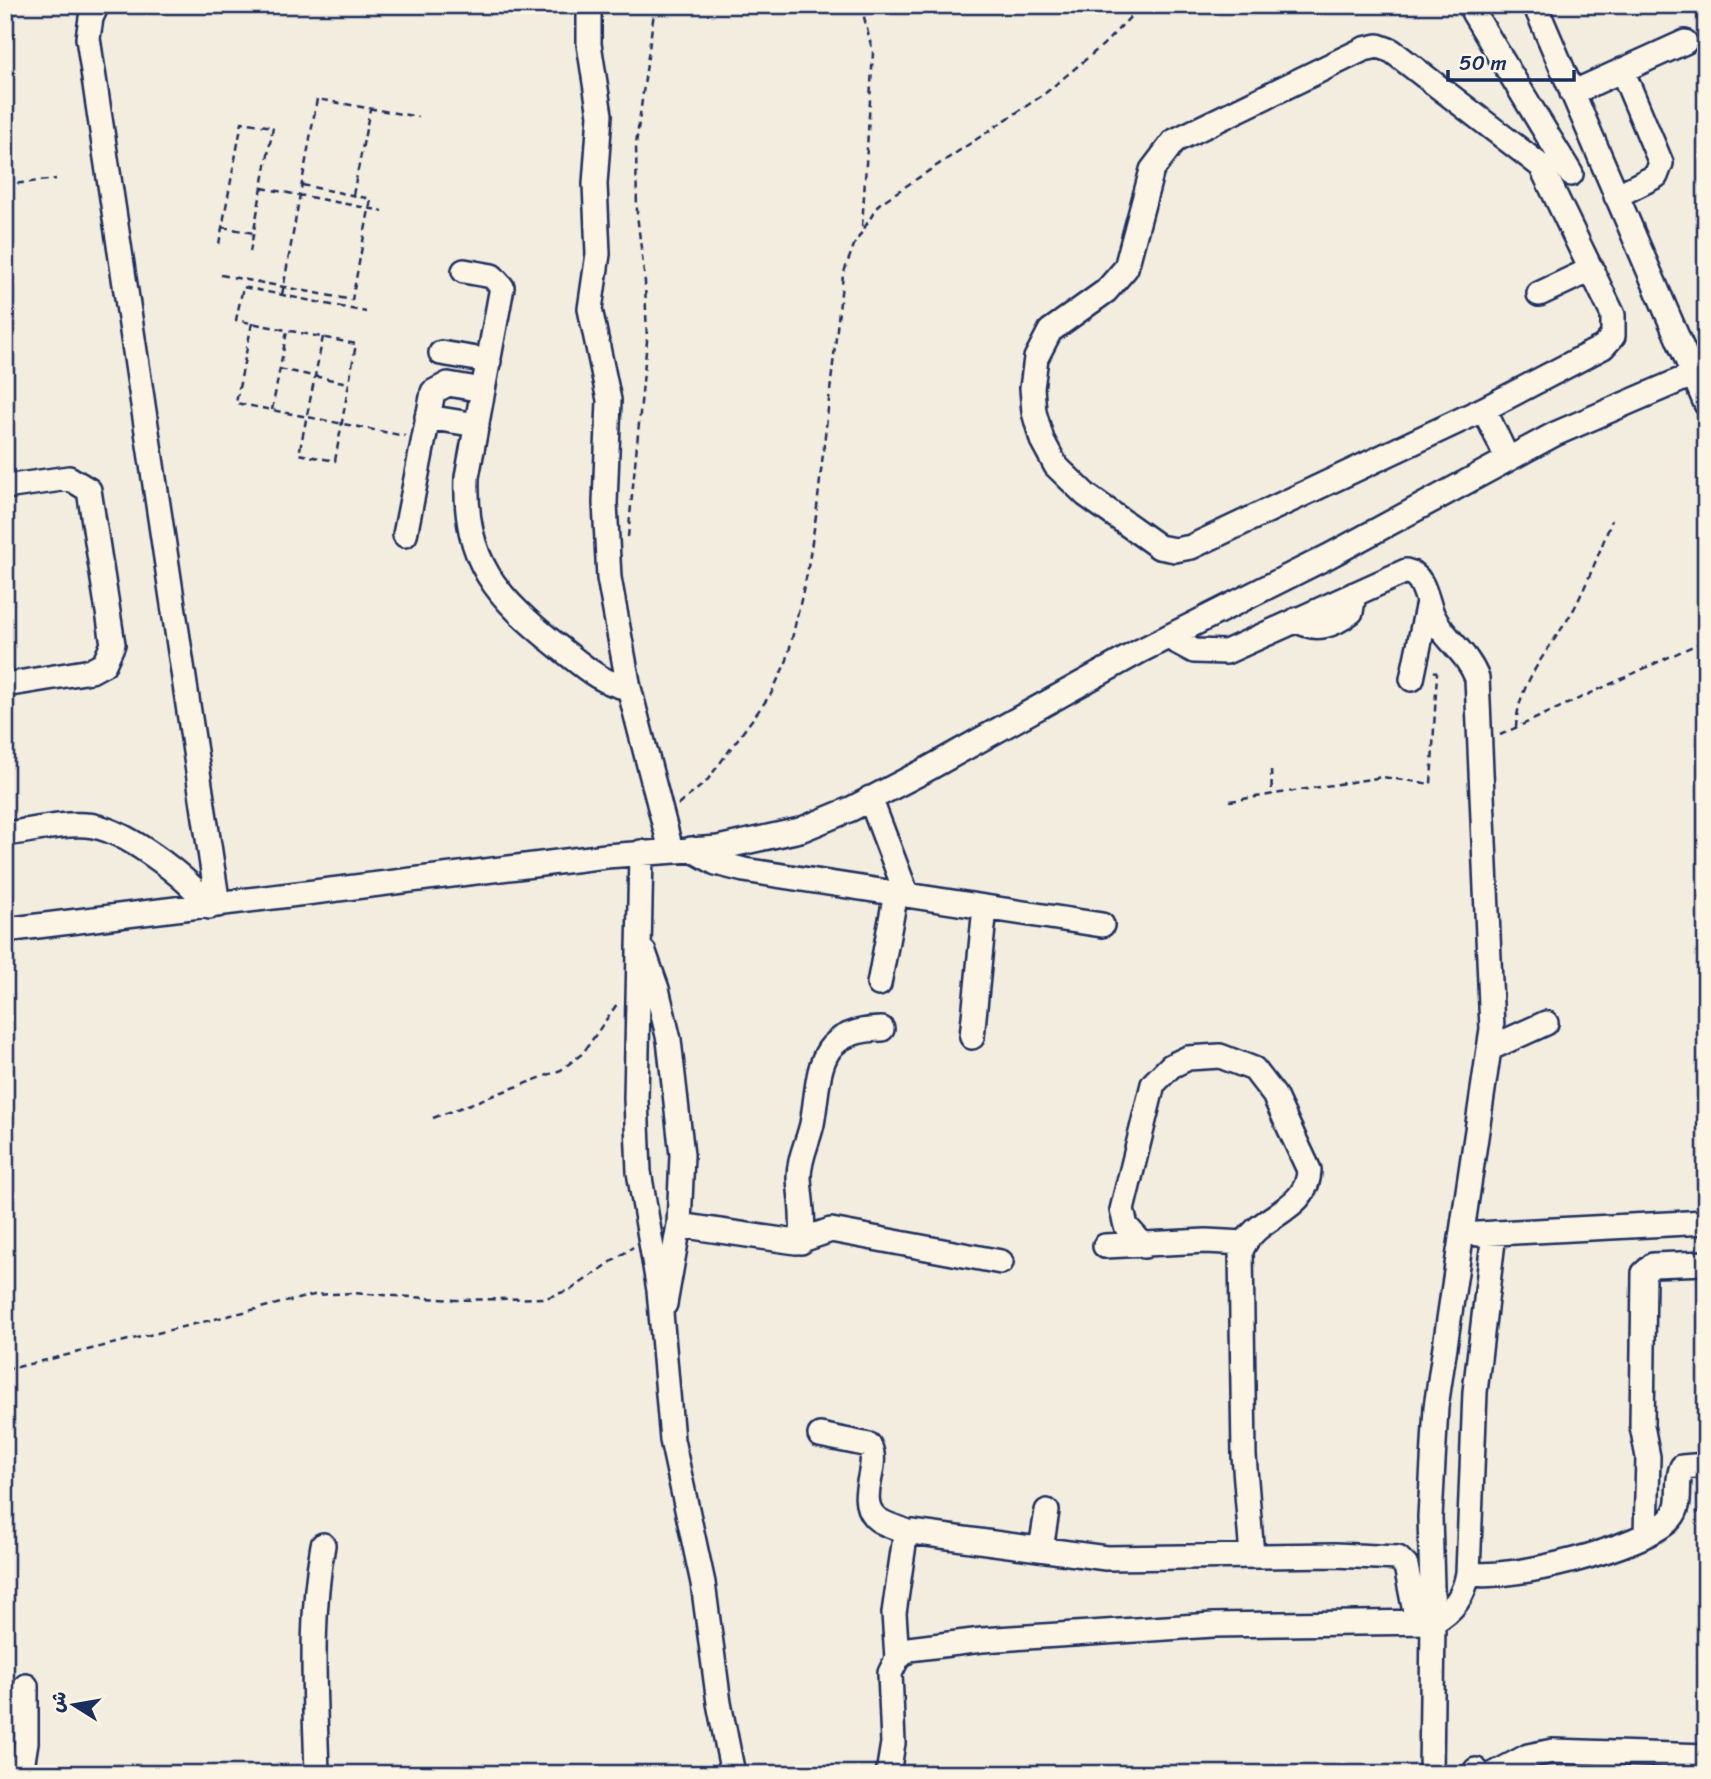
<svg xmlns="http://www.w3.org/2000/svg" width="1711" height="1779" font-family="Sriracha,'Playpen Sans Arabic',sans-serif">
  <rect width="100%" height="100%" fill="#f3ede0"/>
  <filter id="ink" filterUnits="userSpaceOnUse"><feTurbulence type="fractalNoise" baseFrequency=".0143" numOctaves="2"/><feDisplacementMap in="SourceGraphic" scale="14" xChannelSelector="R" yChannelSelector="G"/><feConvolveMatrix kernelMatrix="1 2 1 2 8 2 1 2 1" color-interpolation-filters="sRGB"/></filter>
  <g filter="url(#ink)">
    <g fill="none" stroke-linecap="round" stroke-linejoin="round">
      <defs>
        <path id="minor" d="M97 5 91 18 88 38 218 905
          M589 5V44L600 115 595 184 598 254 590 309 609 400 605 503 609 578 629 688 671 850
          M1535 5 1706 404
          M1473 12 1571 174
          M1378 46 1392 51 1541 166 1613 315V336L1603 347 1484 409 1191 547 1175 550 1159 547 1086 495 1056 466 1042 440 1034 412 1032 388 1036 358 1050 331 1106 291 1126 268 1152 170 1174 141 1364 49Z
          M1572 93 1685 42
          M1616 196 1656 176 1661 163 1622 70
          M464 271 492 276 502 287 467 477C464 562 496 597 560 648 582 665 600 683 629 688
          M1539 294 1592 269
          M441 353 489 361
          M1484 409 1507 458
          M427 417 477 425
          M5 487 69 478 89 490 113 644 104 664 91 671 5 685
          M405 535 433 392 448 384 483 390
          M1296 620C1316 632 1333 626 1351 612L1354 594
          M1168 637 1194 651 1226 652 1406 571C1425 575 1426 601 1433 616 1445 640 1467 652 1477 678L1492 1029 1436 1407 1430 1517 1433 1622 1431 1774
          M1412 679 1428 602
          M870 798 907 895
          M5 834C31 831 60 823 86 825 123 827 187 877 210 907
          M691 849 716 863 744 870 1102 925
          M641 852 636 1099 639 1172 659 1290 672 1440 703 1583 719 1703 733 1774
          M5 930 606 856 718 848 800 830 851 809 924 771 1140 651 1329 556 1555 434 1706 369
          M644 952 657 989 669 1040 682 1155 679 1225 665 1304
          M879 984 896 893
          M972 1037 985 907
          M1491 1048 1546 1023
          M679 1225 796 1242 831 1230 1001 1262
          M1478 1234 1706 1222
          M801 1242C805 1219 800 1199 799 1177 799 1158 808 1142 812 1124 821 1074 813 1030 882 1029
          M1105 1246 1206 1241 1244 1243
          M1144 1246 1126 1226 1122 1210 1153 1084 1171 1066 1188 1058 1220 1056 1254 1069 1274 1095 1309 1170C1308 1213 1255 1214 1241 1251L1244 1456 1252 1556
          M820 1435 869 1445C881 1466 856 1496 874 1516 882 1525 898 1527 909 1533
          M1646 1534 1648 1457 1642 1426 1644 1273 1653 1265 1706 1263
          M1041 1549 1047 1511
          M1468 1573C1503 1583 1647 1547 1671 1518 1684 1503 1674 1484 1682 1467L1706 1465
          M897 1659 894 1613 905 1537 912 1532 1106 1558 1335 1555 1398 1558 1406 1566 1417 1622
          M21 1774 26 1742V1686
          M317 1774C315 1696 309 1622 323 1545
          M888 1774 893 1743 890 1673 897 1659 909 1649 982 1640 1213 1625 1433 1622C1454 1610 1464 1596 1468 1573L1475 1392 1494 1233
          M1476 1774V1770
          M1494 1774 1528 1756 1553 1751 1706 1756"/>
      </defs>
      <use href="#minor" stroke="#1b2f5e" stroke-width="28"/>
      <path stroke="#1b2f5e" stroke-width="2.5" stroke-dasharray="7 5" stroke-linecap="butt" d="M861 5 873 53 862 227
        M5 185 56 179
        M262 188 383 211
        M353 195 370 109
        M222 227 253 233
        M219 244 242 122 273 127 250 252
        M221 275 352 300 371 199 302 185
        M282 295 317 99 418 117
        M252 323 236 403 405 436
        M323 337 299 454 335 461 356 344 236 320 243 287 366 312
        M279 369 348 383
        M272 410 287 331
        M628 537 647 341 645 282 637 214 636 144 655 5
        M1516 728C1517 682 1552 647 1574 609 1589 580 1600 550 1612 520
        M1500 735 1706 640
        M1271 770 1272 795
        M1230 801 1383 777 1431 784 1437 673 1434 671
        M678 805 706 782 771 694 787 660 807 574 816 516 843 275 854 245 879 204 1043 95 1103 45 1142 5
        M433 1118 561 1070 583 1053 617 1004
        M5 1370 314 1295 353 1293 455 1300 546 1298 572 1289 633 1247
        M1696 1513 1706 1509"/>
      <use href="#minor" stroke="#fcf5e5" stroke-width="23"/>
    </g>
  </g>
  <rect width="1711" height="1779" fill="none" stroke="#fcf5e5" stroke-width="28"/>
  <rect x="14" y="14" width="1683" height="1751" fill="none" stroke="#1b2f5e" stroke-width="2.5" filter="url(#ink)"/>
  <g transform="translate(74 1705) rotate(281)" stroke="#fcf5e5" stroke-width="5" paint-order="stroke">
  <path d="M0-5L12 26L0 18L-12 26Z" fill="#1b2f5e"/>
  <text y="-10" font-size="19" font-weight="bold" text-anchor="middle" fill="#1b2f5e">ش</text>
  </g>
  <path d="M1448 70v10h126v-10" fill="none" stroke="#1b2f5e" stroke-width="3.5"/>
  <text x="1459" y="70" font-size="21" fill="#1b2f5e" stroke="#fcf5e5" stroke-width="5" paint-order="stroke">50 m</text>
</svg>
